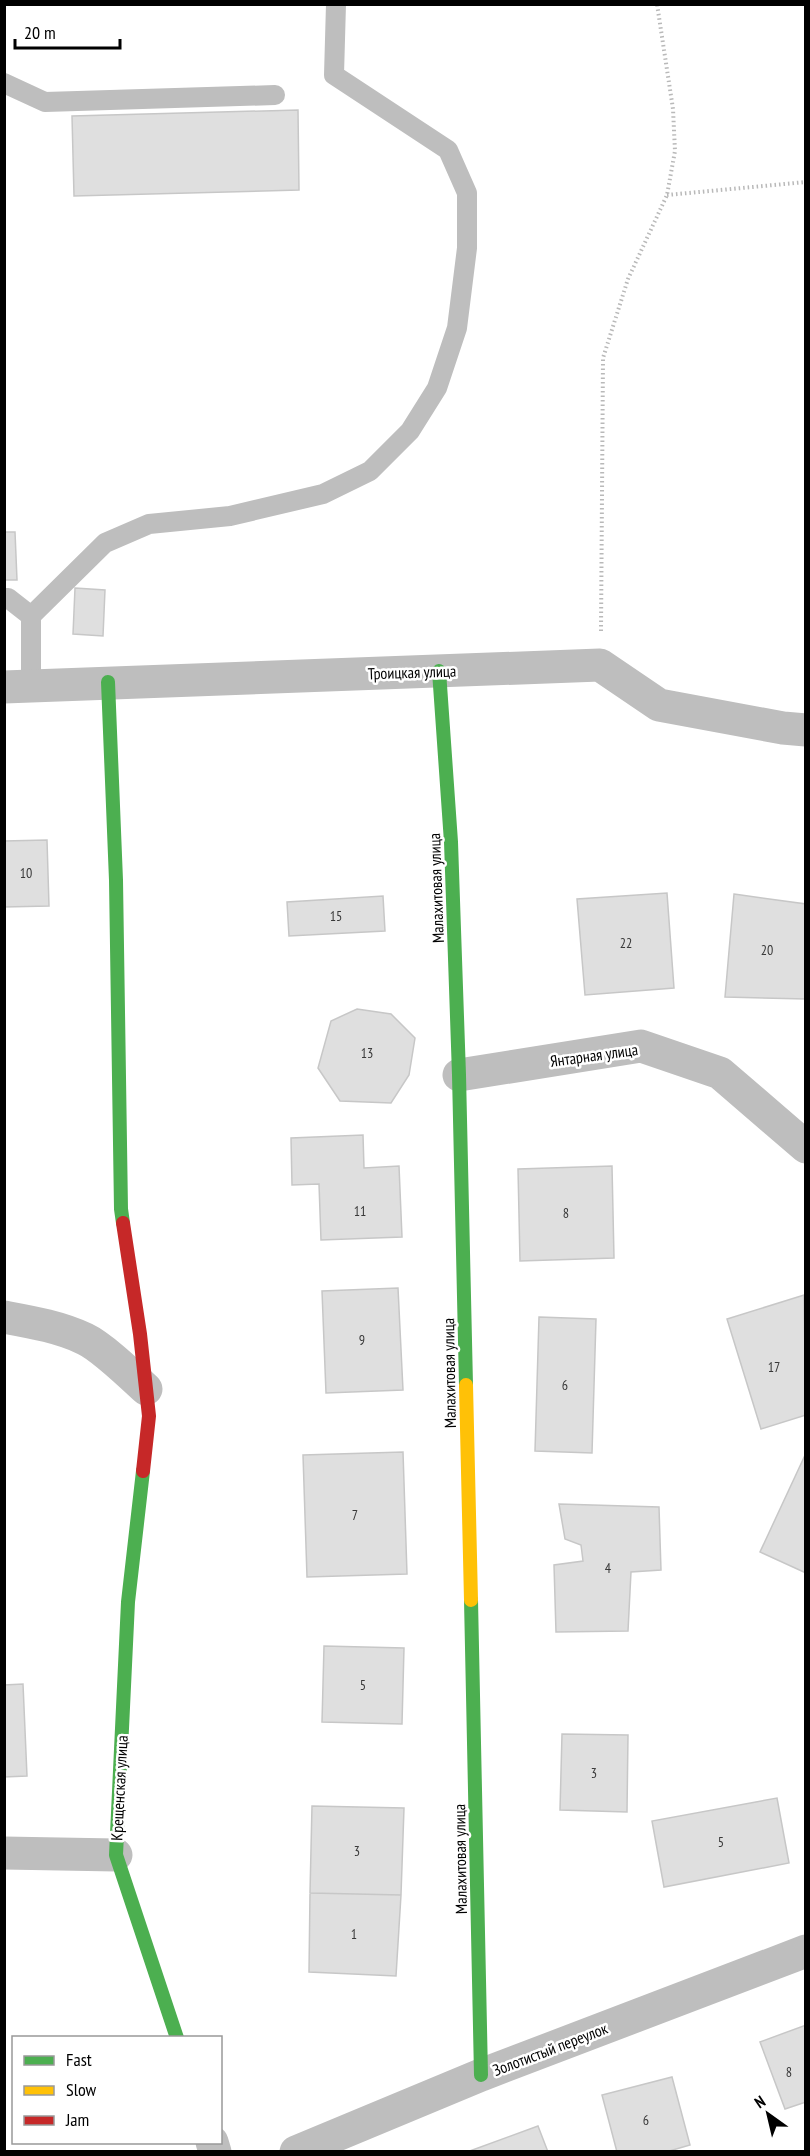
<svg xmlns="http://www.w3.org/2000/svg" width="810" height="2156" font-family="'PT Sans Narrow',sans-serif">
  <rect width="100%" height="100%" fill="#fff"/>
  <path fill="#dfdfdf" stroke="#c7c7c7" stroke-width="1.5" d="M298 110 299 190 74 196 72 116Z
    M4 532H15L17 580H4Z
    M75 588 105 590 103 636 73 634Z
    M47 840 49 906 4 907V841Z
    M667 893 674 988 585 995 577 899Z
    M734 894 806 904V999L725 997Z
    M383 896 385 931 289 936 287 902Z
    M357 1009 391 1014 415 1038 409 1075 391 1103 340 1101 318 1068 331 1021Z
    M363 1135 364 1168 399 1166 402 1237 321 1240 319 1184 292 1185 291 1138Z
    M612 1166 614 1258 520 1261 518 1169Z
    M398 1288 403 1390 326 1393 322 1291Z
    M804 1295 806 1415 761 1429 727 1319Z
    M539 1317 596 1319 592 1453 535 1451Z
    M403 1452 407 1574 307 1577 303 1455Z
    M806 1453V1573L760 1552Z
    M559 1504 659 1507 661 1570 631 1572 628 1631 556 1632 554 1565 583 1561 581 1545 565 1539Z
    M324 1646 404 1648 402 1724 322 1722Z
    M23 1684 27 1776 4 1777V1685Z
    M562 1734 628 1735 627 1812 560 1810Z
    M777 1798 789 1863 664 1887 652 1821Z
    M312 1806 404 1808 401 1895 310 1893Z
    M310 1893 401 1895 396 1976 309 1972Z
    M806 2025V2102L785 2109 760 2042Z
    M672 2077 690 2145 666 2152H617L602 2095Z
    M538 2126 548 2152H467Z"/>
  <g fill="none" stroke-linecap="round" stroke-linejoin="round">
    <path stroke="#b9b9b9" stroke-width="4" stroke-dasharray="1.5 3" stroke-linecap="butt" d="M667 195 806 182
      M601 631 603 358 628 279 667 195 675 151 673 109 657 4"/>
    <path stroke="#bebebe" stroke-width="20" d="M4 83 45 102 275 95
      M4 598H8L31 616
      M31 686V616L105 543 149 524 230 516 323 494 370 471 410 431 437 388 457 328 467 248V193L448 150 334 75 336 4"/>
    <path stroke="#bebebe" stroke-width="33" d="M4 687 600 665 659 705 783 728 806 730
      M459 1075 641 1046 720 1073 806 1147
      M4 1317C31 1322 60 1327 85 1339 102 1347 131 1375 146 1389
      M4 1853 116 1855
      M212 2142 215 2152
      M296 2152 481 2075 806 1951"/>
    <path stroke="#4caf50" stroke-width="14" d="M439 671 451 842 459 1075 466 1385
      M108 682 116 880 121 1209 123 1223
      M143 1471 128 1602 116 1855 177 2038
      M471 1600 481 2075"/>
    <path stroke="#ffc107" stroke-width="14" d="M466 1385 471 1600"/>
    <path stroke="#c62828" stroke-width="14" d="M123 1223 140 1334 149 1416 143 1471"/>
  </g>
  <g text-anchor="middle" dominant-baseline="central" stroke-width="5" stroke-linejoin="round" paint-order="stroke">
    <g font-size="14" fill="#383838">
      <text x="26" y="873">10</text>
      <text x="336" y="916">15</text>
      <text x="626" y="943">22</text>
      <text x="767" y="950">20</text>
      <text x="367" y="1053">13</text>
      <text x="360" y="1211">11</text>
      <text x="566" y="1213">8</text>
      <text x="362" y="1340">9</text>
      <text x="774" y="1367">17</text>
      <text x="565" y="1385">6</text>
      <text x="355" y="1515">7</text>
      <text x="608" y="1568">4</text>
      <text x="363" y="1685">5</text>
      <text x="594" y="1773">3</text>
      <text x="721" y="1842">5</text>
      <text x="357" y="1851">3</text>
      <text x="354" y="1934">1</text>
      <text x="789" y="2072">8</text>
      <text x="646" y="2120">6</text>
    </g>
    <g font-size="16" fill="#000" stroke="#fff">
      <text transform="translate(412 672) rotate(-2)">Троицкая улица</text>
      <text transform="translate(436 888) rotate(-92)">Малахитовая улица</text>
      <text transform="translate(594 1055) rotate(-8)">Янтарная улица</text>
      <text transform="translate(449 1373) rotate(-91)">Малахитовая улица</text>
      <text transform="translate(119 1788) rotate(-87)">Крещенская улица</text>
      <text transform="translate(460 1859) rotate(-91)">Малахитовая улица</text>
      <text transform="translate(550 2049) rotate(-21)">Золотистый переулок</text>
    </g>
  </g>
  <rect width="810" height="2156" fill="none" stroke="#000000" stroke-width="12"/>
  <rect x="12" y="2036" width="210" height="108" fill="#ffffff" stroke="#999999" stroke-width="1.5"/>
  <rect x="24" y="2056" width="30" height="9" fill="#4caf50" stroke="#999999" stroke-width="1.5"/>
  <text x="66" y="2066" font-size="18" fill="#000000">Fast</text>
  <rect x="24" y="2086" width="30" height="9" fill="#ffc107" stroke="#999999" stroke-width="1.5"/>
  <text x="66" y="2096" font-size="18" fill="#000000">Slow</text>
  <rect x="24" y="2116" width="30" height="9" fill="#c62828" stroke="#999999" stroke-width="1.5"/>
  <text x="66" y="2126" font-size="18" fill="#000000">Jam</text>
  <g transform="translate(768 2114) rotate(326)" stroke="#ffffff" stroke-width="4.5" paint-order="stroke">
  <path d="M0-4.5L10 22L0 15L-10 22Z" fill="#000000"/>
  <text y="-9" font-size="16" font-weight="bold" text-anchor="middle" fill="#000000">N</text>
  </g>
  <path d="M15 39v9h105v-9" fill="none" stroke="#000000" stroke-width="3"/>
  <text x="24" y="39" font-size="18" fill="#000000" stroke="#ffffff" stroke-width="4.5" paint-order="stroke">20 m</text>
</svg>
